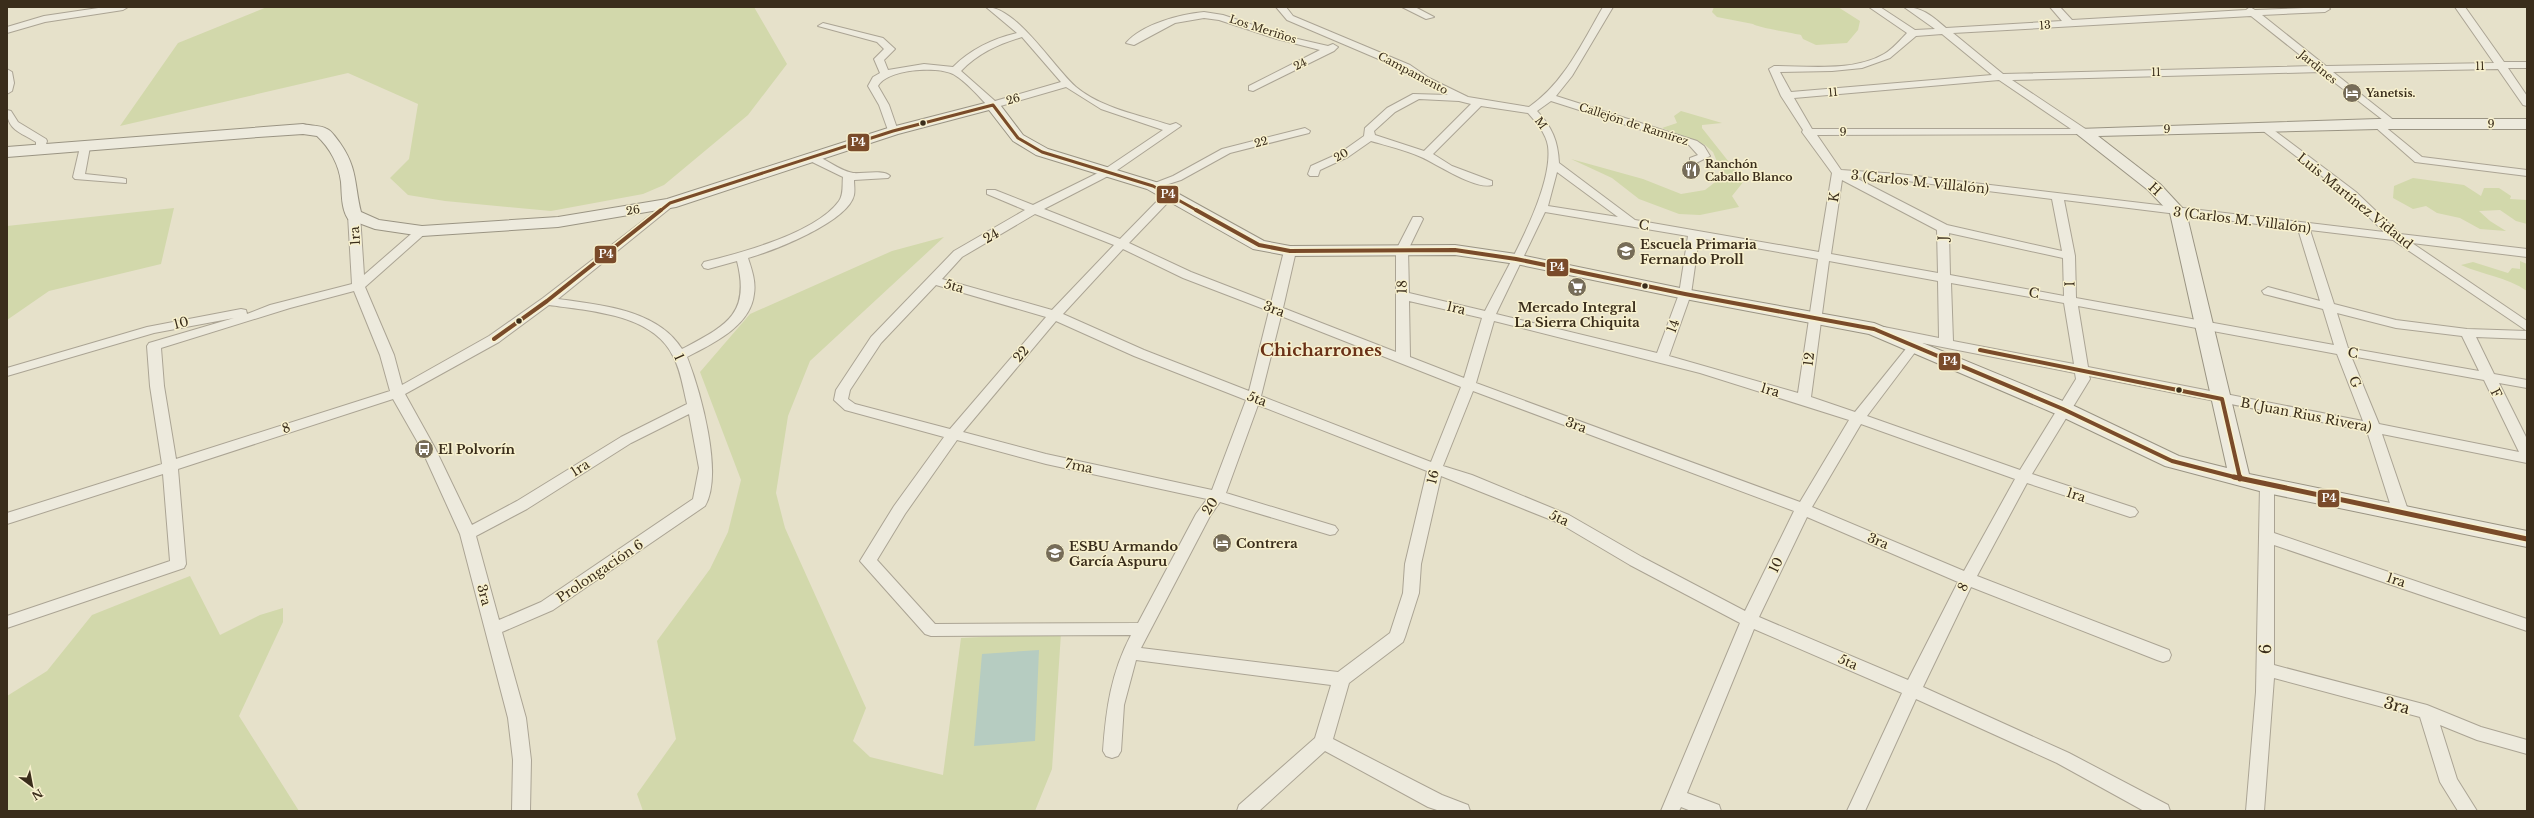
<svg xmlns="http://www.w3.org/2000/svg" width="2534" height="818" font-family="'Libre Baskerville',serif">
  <rect width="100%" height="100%" fill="#e6e1ca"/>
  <path fill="#d2d8ab" d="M267 7H754L787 64 748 115 664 185 643 194 551 211 445 201 408 195 390 178 409 159 418 104 348 73 120 126 178 43Z
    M1714 7H1838L1860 21 1858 30 1847 43 1816 45 1803 39 1801 35C1792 33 1756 27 1753 24L1717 17 1712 12Z
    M1681 111 1722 123 1702 125V128L1744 181 1732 196 1739 207 1700 215 1679 214 1639 199 1612 178 1571 159 1643 179 1681 194 1705 190 1723 176 1713 152 1705 145 1662 128 1677 123 1674 116Z
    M2413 178 2464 185 2481 196 2484 188H2499L2511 196 2510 199 2527 200V224L2516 221 2500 210 2479 211 2490 221 2506 231 2480 229 2460 218 2437 213 2426 206 2413 209 2393 198 2394 186Z
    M174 208 161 264 49 291 7 320V226Z
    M944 237 810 361 788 416 776 493 785 528 866 708 853 741 870 757 943 775 961 638 1061 633 1052 769 1035 811H643L637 794 676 739 657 641 710 569 728 532 741 480 700 372 750 314 892 251Z
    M2520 261 2527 264V291C2507 277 2483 275 2461 265L2473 262 2508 273 2512 268 2520 269Z
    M190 576 220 635 260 615 283 608V622L239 716 299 811H7V696L47 671 92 615Z"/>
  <path fill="#b6ccc1" d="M1039 650 1035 741 974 746 982 654Z"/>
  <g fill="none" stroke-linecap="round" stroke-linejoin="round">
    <defs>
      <path id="street" d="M105 7H128L123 10 45 22 7 33V27L44 16Z
        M986 7C1017 7 1053 67 1076 87 1101 108 1139 115 1170 125L1176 123 1181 126 1110 175 1044 209 1120 239 1166 192H1174V196L1129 243 1191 272 1271 303 1284 251 1290 247 1294 248 1296 251 1283 308 1396 352V250L1413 217H1421L1423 219 1408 250 1409 293 1485 311C1505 271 1554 190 1548 146 1546 133 1536 122 1528 113L1481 106 1433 154 1452 166 1492 181V185C1475 190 1437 164 1421 157 1405 150 1388 146 1371 141L1348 157 1320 170 1318 176H1310L1308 174 1311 166 1340 153 1364 136 1365 128 1387 108 1413 94 1448 95 1421 82 1402 69 1287 20 1276 7H1286L1293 16 1410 65 1429 78 1468 97 1529 107C1564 83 1582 43 1603 7H1613L1572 76 1556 96 1697 141 1704 146 1710 156 1698 162H1690V158L1698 155 1689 145 1551 101 1537 111C1552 127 1558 141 1559 163L1635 220 1819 252 1832 173 1802 132 1803 130 1781 96 1769 69 1774 66C1808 66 1853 72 1884 54 1893 49 1900 40 1907 33L1869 7H1880L1915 30 1935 29 1904 7C1923 7 1933 17 1946 28L2062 21 2050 7H2060L2072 20 2246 10 2250 7 2255 10 2328 7 2330 9 2325 12 2262 15 2326 66 2494 63 2455 7H2465L2504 62H2527V68H2508L2527 96V106L2523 105 2498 69 2333 72 2396 122V126L2392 127 2321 72 2012 80 2087 130V134L1817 135 1841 170 1899 174 2384 232 2348 196 2258 127 2259 125H2267L2356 192 2400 234 2527 249V257L2412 243 2527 321V331L2393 240 2310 230 2334 304 2396 320 2467 329 2527 331V339L2476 337 2494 374 2527 380V388L2499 383 2527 439V463L2382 434 2409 513 2406 517H2396L2393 513 2367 431 2089 376 2090 379 2032 474 2135 508 2138 512 2135 516 2130 517 2027 483 1977 576 2169 650 2171 655 2169 660 2163 662 2157 660 1971 587 1923 687 2069 753 2168 805 2170 811H2144L2057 763 1916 699 1865 811H1847L1902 693 1754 629 1687 793 1719 805 1721 811H1691L1681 807 1679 811H1661L1740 623 1630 565 1559 523 1441 476 1421 564 1419 593 1405 637 1403 642 1349 683 1333 739 1442 795 1468 805 1470 811H1440L1428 807 1325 751 1259 811H1237L1239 805 1315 738 1331 685 1136 660 1124 705 1121 751 1118 756 1112 758 1106 756 1103 751C1106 709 1111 673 1131 635L931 636 925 634 860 561 894 506 944 437 845 410 834 400 836 390 871 337 954 251 1025 210 987 194V190H995L1033 205 1102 171 1163 130 1101 109 1066 87 997 107H989C978 96 967 82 953 74 936 66 888 69 878 86L889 105 898 131 897 133H889L879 105 868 86 873 77 880 73 874 59 884 49 877 42 818 26 823 23 883 38 895 49 884 60 888 70 924 64 953 67C971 49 992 39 1017 33ZM2251 16 2314 66 2003 74 1953 33ZM1942 34 1992 75 1791 92 1780 72 1832 71 1862 68 1890 58 1916 36ZM1022 37 1061 82 995 101 961 71C978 53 999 44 1022 37ZM1999 80 2071 129H1812L1794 98ZM1419 99 1459 101 1471 104 1424 151 1375 135 1374 131 1395 112ZM1557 172 1618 217 1548 206ZM1854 177 1899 180 2052 199 2062 251 1947 225ZM1842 180 1937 230 1938 273 1831 254ZM2064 200 2298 229 2320 301 2268 287 2262 291 2264 294 2323 309 2334 345 2076 298 2075 256ZM1545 212 1688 236 1679 294 1657 353 1496 314ZM1035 214 1114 245 1052 310 942 279 962 257ZM1949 233 2063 258 2064 296 1950 275ZM1699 238 1818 259 1798 393 1669 356 1691 294ZM1123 249 1183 278 1269 311 1249 391 1144 350 1063 314ZM1829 261 1938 281 1939 338 1884 327 1879 328 1877 331 1879 334 1910 340 1909 345 1855 412 1811 397ZM1951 283 2064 303 2074 364 1953 341ZM936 285 1046 317 950 429 855 404 848 399 850 390 881 343ZM1409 301 1482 318 1464 378 1410 357ZM2078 306 2337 354 2363 421 2088 367ZM2337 313 2396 328 2462 336 2479 371 2348 348ZM1281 316 1461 387 1431 462 1261 396ZM1056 321 1134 356 1246 400 1212 490 1046 454 963 432ZM1494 321 1700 373 1849 420 1800 502 1476 383ZM1922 343 2075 373 2076 379 2020 470 1867 416ZM2351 356 2484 380 2519 452 2379 424ZM1473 391 1794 511 1745 611 1642 557 1569 515 1472 475 1443 466ZM1258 405 1427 471 1405 564 1403 593 1390 633 1338 672 1141 648 1210 516 1220 502 1330 535 1335 534 1338 530 1335 526 1226 493ZM1861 424 2015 479 1964 571 1812 507ZM957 440 1046 464 1207 499 1196 514 1138 623 935 624 877 560 905 514ZM1807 517 1958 582 1908 680 1759 617Z
        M1402 7H1415L1434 17 1426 19Z
        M1204 12 1223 15 1289 37 1328 46 1333 44 1338 47 1334 51 1253 91 1249 90V86L1320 50 1277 39 1219 20 1204 18 1175 23 1134 45 1126 43C1142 24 1181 14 1204 12Z
        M7 69 12 72 14 83 12 91 7 94Z
        M7 110 11 111 18 122 46 139 47 141 44 151H36V142C20 132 7 130 7 110Z
        M2378 121 2422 157 2527 170V176L2415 162 2374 126V122Z
        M1305 128 1310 131 1309 133 1230 153 1181 180 1153 189 1147 186 1173 176 1222 149Z
        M85 144 90 147 85 174 122 178 126 179V183L75 179 73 177 80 147Z
        M810 154C825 157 837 170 853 173 862 174 884 169 890 176L888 178 854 180C854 184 855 190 854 195 848 222 773 251 748 258 752 270 756 282 754 294 751 326 712 344 687 357 700 390 724 474 705 506L553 610 502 632 526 718 531 760 530 811H512L513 760 508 718 460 534 421 448 393 399 178 469 186 564 184 568 7 628V616L170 561 163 474 7 524V513L162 464 150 386 147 346 149 343 234 318 154 333 7 376V368L147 327 241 309 246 310 247 314 270 305 352 284 348 215 354 211 360 215 364 275 418 228H426L428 231 365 287 394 355 402 385 489 336 543 298 670 200 674 201V205L558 299C600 305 657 309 682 349 725 326 751 315 737 261L708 269 704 268 702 265 704 262C741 253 816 233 839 201 844 194 842 184 843 177L806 159V155ZM354 291 380 355 390 391 176 459 164 386 161 348 290 308ZM549 305C590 311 653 314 673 356 681 371 683 388 687 404L621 437 517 501 472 525 435 448 405 394 499 342ZM689 414 699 468 693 499 541 602 499 620 476 536 527 509 631 443Z
        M2267 481 2274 486V533L2527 619V631L2274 545V665L2427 705 2481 727 2527 740V754L2477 740 2440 725 2457 779 2477 811H2458L2440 782 2420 717 2274 678 2264 811H2246L2256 692 2260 486Z"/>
      <path id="secondary" d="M993 101 998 102 1023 135 1048 149 1159 183 1264 241 1290 246 1455 245 1516 254 1685 289 1874 323 2070 404 2179 456 2227 468 2170 213 2148 190 2078 135 2075 132 2078 129 2378 119H2527V129H2378L2098 136 2160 184 2186 212 2249 474 2527 531V547L2267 493 2165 466 2056 414 1869 334 1685 299 1516 264 1455 255 1290 256 1253 249 1147 189 1036 155 1013 141 989 110 898 134 676 207 558 227 422 236 375 229 348 219C341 208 342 194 341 182 339 165 330 148 317 136L303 134 258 137 7 157V147L303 124C310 126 321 125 327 129 332 131 336 138 340 143 358 169 354 184 361 212L379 220 422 226 558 217 667 199 888 128Z"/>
    </defs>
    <use href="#street" stroke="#aba494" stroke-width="2"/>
    <use href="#secondary" stroke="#9a9483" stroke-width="2"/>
    <use href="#street" fill="#edeadd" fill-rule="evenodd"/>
    <use href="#secondary" fill="#edeadd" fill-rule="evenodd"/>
    <defs>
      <path id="bus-1-far2" d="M993 105 1018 138 1042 152 1153 186 1198 211
        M660 211 670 203 893 131 993 105"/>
      <path id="bus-1-far1" d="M1196 210 1259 245 1290 251 1455 250 1516 259 1685 294 1874 329 2063 409 2172 461 2238 478
        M494 339 547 301 661 210
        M1980 350 2222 399 2240 478"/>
      <path id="bus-1" d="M2234 477 2527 539
        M2240 477V479"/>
    </defs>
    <use href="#bus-1-far2" stroke="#f8f1ce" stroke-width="5"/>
    <use href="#bus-1-far1" stroke="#f8f1ce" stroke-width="7"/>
    <use href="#bus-1" stroke="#f8f1ce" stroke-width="8"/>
    <use href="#bus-1-far2" stroke="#7a4b2a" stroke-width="3"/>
    <use href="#bus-1-far1" stroke="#7a4b2a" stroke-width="4"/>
    <use href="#bus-1" stroke="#7a4b2a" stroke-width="5"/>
  </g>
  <defs>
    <symbol id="hotel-disc" viewBox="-11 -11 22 22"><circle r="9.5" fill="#766c58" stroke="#f8f1ce"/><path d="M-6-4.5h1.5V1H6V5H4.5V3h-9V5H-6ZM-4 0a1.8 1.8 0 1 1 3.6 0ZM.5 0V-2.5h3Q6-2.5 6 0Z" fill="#fff"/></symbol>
    <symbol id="restaurant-disc" viewBox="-11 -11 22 22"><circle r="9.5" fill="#766c58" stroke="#f8f1ce"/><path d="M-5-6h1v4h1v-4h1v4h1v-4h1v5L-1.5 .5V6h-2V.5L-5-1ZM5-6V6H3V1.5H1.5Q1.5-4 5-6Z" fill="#fff"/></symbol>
    <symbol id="school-disc" viewBox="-11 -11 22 22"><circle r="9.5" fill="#766c58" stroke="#f8f1ce"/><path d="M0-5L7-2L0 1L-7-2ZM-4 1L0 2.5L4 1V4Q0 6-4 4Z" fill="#fff"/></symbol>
    <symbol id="supermarket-disc" viewBox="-11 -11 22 22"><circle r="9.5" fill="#766c58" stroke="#f8f1ce"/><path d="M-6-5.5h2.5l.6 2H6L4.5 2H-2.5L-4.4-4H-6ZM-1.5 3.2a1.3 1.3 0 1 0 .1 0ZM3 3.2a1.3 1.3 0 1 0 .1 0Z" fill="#fff"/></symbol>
    <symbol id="bus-disc" viewBox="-11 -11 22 22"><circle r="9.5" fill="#766c58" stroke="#f8f1ce"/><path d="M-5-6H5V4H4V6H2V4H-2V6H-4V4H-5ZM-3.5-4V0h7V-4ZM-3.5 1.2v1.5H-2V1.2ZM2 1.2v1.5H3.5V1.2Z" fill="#fff"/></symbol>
  </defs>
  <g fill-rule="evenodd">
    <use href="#hotel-disc" x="2341" y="82" width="22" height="22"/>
    <use href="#restaurant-disc" x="1680" y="159" width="22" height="22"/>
    <use href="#school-disc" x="1615" y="240" width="22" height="22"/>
    <use href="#supermarket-disc" x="1566" y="276" width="22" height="22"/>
    <use href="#bus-disc" x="413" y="438" width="22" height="22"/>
    <use href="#hotel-disc" x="1211" y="532" width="22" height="22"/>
    <use href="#school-disc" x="1044" y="542" width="22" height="22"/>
  </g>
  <g fill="#3a2d1b" stroke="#f8f1ce" stroke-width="1.5">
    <circle cx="923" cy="123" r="3.5"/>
    <circle cx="1645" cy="286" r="3.5"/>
    <circle cx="519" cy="321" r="3.5"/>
    <circle cx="2179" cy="390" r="3.5"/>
  </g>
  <g text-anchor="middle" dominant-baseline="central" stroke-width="3" stroke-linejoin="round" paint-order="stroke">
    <g font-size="11" fill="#3a2d1b" stroke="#f8f1ce">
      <text transform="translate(2045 25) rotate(-4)">13</text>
      <text transform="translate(1263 29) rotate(18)">Los Meriños</text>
      <text transform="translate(1300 64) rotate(-27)">24</text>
      <text transform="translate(2480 66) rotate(-1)">11</text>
      <text transform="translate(2318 67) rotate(39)">Jardines</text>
      <text transform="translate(2156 72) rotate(-1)">11</text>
      <text transform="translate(1413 73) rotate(28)">Campamento</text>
      <text transform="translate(1833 92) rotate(-5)">11</text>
      <text transform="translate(1013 99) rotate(-16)">26</text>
      <text transform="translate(1541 123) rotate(54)">M</text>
      <text transform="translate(1634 124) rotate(18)">Callejón de Ramírez</text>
      <text x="2491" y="124">9</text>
      <text transform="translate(2167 129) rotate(-1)">9</text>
      <text x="1843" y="132">9</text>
      <text transform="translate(1261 142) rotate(-15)">22</text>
      <text transform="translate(1341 155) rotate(-29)">20</text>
      <text transform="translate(633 210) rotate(-9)">26</text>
    </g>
    <g font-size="11" font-weight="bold" fill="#3a2d1b" stroke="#f8f1ce" text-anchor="start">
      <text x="2366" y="93">Yanetsis.</text>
      <text x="1705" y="164">Ranchón<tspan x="1705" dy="13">Caballo Blanco</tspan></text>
    </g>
    <g font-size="13" fill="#3a2d1b" stroke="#f8f1ce">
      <text transform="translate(1920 182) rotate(6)">3 (Carlos M. Villalón)</text>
      <text transform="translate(2155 189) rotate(43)">H</text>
      <text transform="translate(1834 197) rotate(-81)">K</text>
      <text transform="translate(2355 201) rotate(39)">Luis Martínez Vidaud</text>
      <text transform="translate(2242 220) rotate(7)">3 (Carlos M. Villalón)</text>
      <text transform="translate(1644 225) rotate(10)">C</text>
      <text transform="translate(355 236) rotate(-93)">1ra</text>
      <text transform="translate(991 236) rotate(-30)">24</text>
      <text transform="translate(1943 238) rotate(-89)">J</text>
      <text transform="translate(2070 284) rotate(-91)">I</text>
      <text transform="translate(954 286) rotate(16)">5ta</text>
      <text transform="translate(1402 287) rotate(-89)">18</text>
      <text transform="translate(2034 293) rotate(10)">C</text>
      <text transform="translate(1456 308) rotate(13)">1ra</text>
      <text transform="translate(1274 309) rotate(21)">3ra</text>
      <text transform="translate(181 323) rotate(-14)">10</text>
      <text transform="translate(1673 326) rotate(-70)">14</text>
      <text transform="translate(2353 353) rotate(10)">C</text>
      <text transform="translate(1021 354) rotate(-50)">22</text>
      <text transform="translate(679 357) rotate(66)">1</text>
      <text transform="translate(1809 359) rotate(-83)">12</text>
      <text transform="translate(2355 382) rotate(69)">G</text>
      <text transform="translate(1770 390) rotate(17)">1ra</text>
      <text transform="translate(2496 393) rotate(63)">F</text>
      <text transform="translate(1257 399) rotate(21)">5ta</text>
      <text transform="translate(2306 415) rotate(11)">B (Juan Rius Rivera)</text>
      <text transform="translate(1576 425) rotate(20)">3ra</text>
      <text transform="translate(286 428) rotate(-18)">8</text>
      <text transform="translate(1079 466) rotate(12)">7ma</text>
      <text transform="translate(580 468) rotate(-32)">1ra</text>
      <text transform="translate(1433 477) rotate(-76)">16</text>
      <text transform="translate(2076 495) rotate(18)">1ra</text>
      <text transform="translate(1210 506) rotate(-57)">20</text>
      <text transform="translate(1559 518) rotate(25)">5ta</text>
      <text transform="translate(1878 541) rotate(23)">3ra</text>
      <text transform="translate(1776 565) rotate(-64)">10</text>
      <text transform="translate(600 571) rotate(-34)">Prolongación 6</text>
      <text transform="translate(2396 580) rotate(19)">1ra</text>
      <text transform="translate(1963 587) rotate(-63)">8</text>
      <text transform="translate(484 595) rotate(75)">3ra</text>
      <text transform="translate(1848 662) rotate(23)">5ta</text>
    </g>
    <g font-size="13" font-weight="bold" fill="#3a2d1b" stroke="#f8f1ce" text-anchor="start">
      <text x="1640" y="244">Escuela Primaria<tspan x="1640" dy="15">Fernando Proll</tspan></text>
      <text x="1577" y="307" text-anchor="middle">Mercado Integral<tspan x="1577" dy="15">La Sierra Chiquita</tspan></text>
      <text x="438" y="449">El Polvorín</text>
      <text x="1236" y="543">Contrera</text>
      <text x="1069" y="546">ESBU Armando<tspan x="1069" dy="15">García Aspuru</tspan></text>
    </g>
    <g font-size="16" fill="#3a2d1b" stroke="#f8f1ce">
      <text transform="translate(2265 649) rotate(-89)">6</text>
      <text transform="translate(2397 705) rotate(15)">3ra</text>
    </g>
    <g font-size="17" font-weight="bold" fill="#6a3117" stroke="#f8f1ce">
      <text x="1321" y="350">Chicharrones</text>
    </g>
  </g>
  <g stroke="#f8f1ce" stroke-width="1.5">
    <rect x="847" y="133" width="23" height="19" rx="4" fill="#7a4b2a"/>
    <rect x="1156" y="185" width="23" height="19" rx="4" fill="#7a4b2a"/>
    <rect x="594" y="245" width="23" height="19" rx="4" fill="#7a4b2a"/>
    <rect x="1546" y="258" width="23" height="19" rx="4" fill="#7a4b2a"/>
    <rect x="1938" y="352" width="23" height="19" rx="4" fill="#7a4b2a"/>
    <rect x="2317" y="489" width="23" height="19" rx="4" fill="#7a4b2a"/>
  </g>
  <g font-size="11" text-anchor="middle" font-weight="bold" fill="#fff">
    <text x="858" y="146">P4</text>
    <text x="1168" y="198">P4</text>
    <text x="606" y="258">P4</text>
    <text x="1557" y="271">P4</text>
    <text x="1950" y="365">P4</text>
    <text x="2329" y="502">P4</text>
  </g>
  <rect width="2534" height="818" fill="none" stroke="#3a2d1b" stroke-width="16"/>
  <g transform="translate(32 786) rotate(148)" stroke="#f8f1ce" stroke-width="3" paint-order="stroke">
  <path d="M0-3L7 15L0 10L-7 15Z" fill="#3a2d1b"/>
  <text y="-6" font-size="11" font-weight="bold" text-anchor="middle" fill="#3a2d1b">N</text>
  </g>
</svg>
